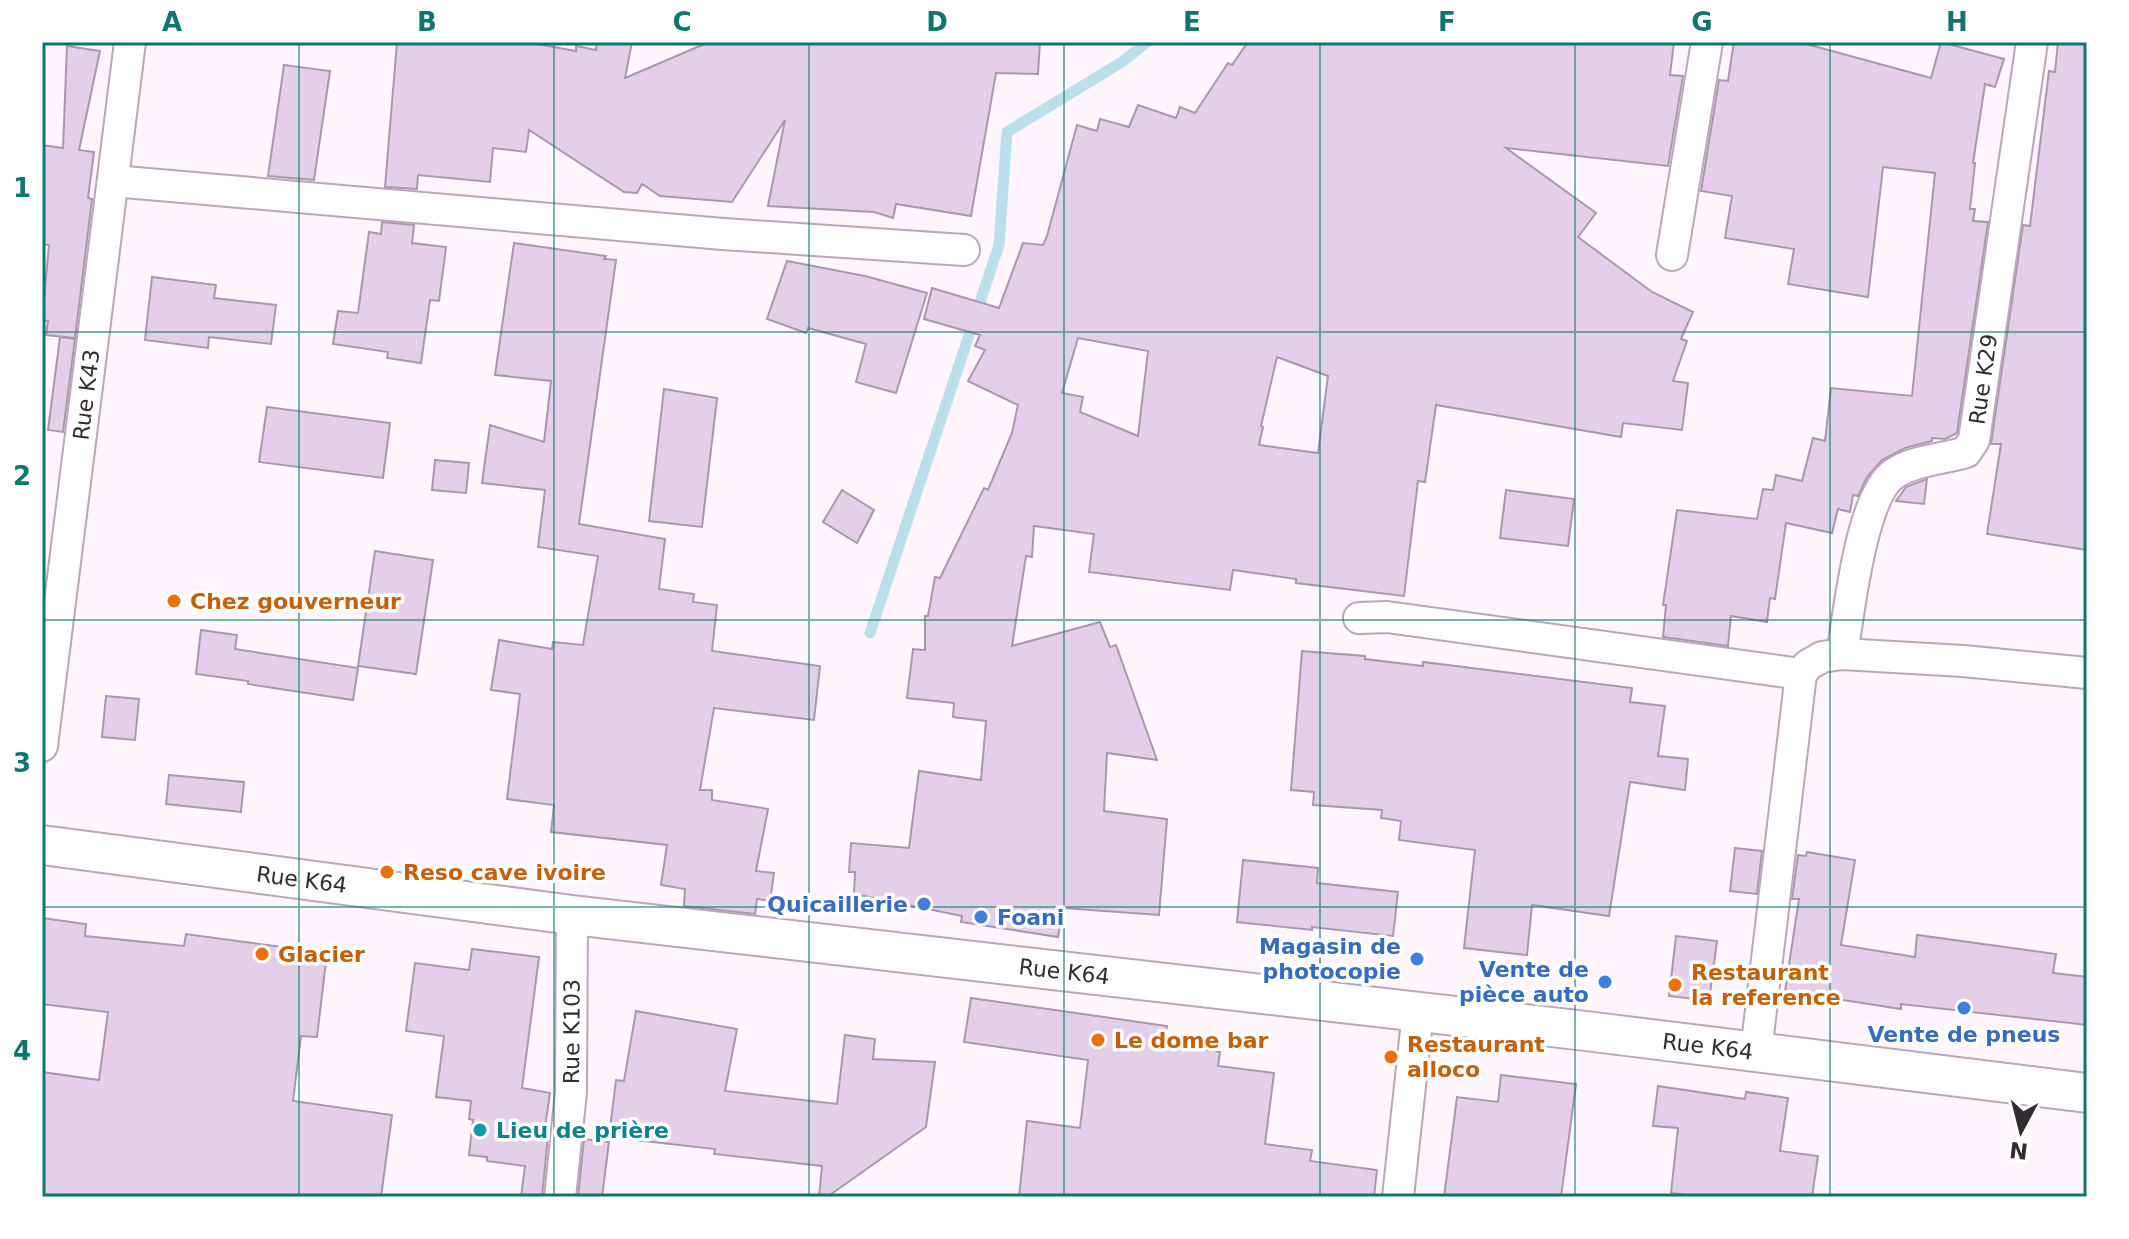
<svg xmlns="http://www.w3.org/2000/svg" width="2129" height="1239" font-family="'DejaVu Sans',sans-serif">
  <rect width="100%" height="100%" fill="#fff5fd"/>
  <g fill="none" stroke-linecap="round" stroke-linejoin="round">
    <path stroke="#bce0eb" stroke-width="11" d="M870 633 999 245 1007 132 1122 62 1147 42"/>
  </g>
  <path fill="#e3d0e8" stroke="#a997ad" stroke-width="2" fill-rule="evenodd" d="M397 42H526L576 51V46L596 50 597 42H632L625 78 709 42H1040L1038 74 996 73 971 216 896 204 893 218 874 212 768 206 785 120 732 202 660 196 642 184 637 193 624 192 529 130 526 152 493 148 490 182 418 175 417 189 385 187Z
    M1248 42H1674L1670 75 1683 76 1668 166 1506 148 1596 213 1578 237 1652 292 1693 312 1681 339 1687 341 1673 381 1688 383 1682 430 1623 423 1621 437 1436 405 1425 482 1418 481 1404 596 1296 583V579L1233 570 1230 590 1089 572 1094 534 1034 526 1032 557 1026 556 1012 646 1100 622 1110 647 1116 645 1157 760 1107 753 1104 811 1167 819 1159 915 1063 908 1058 937 961 922 962 916 854 894 855 872H849L851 843 909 848 919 771 981 780 986 721 953 717 954 703 907 698 913 649 925 650V616H928L935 577 940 578 984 488 988 490 1012 433 1018 405 968 381 985 350 975 346 980 335 924 319 932 288 999 308 1023 243 1043 245 1047 236 1077 125 1097 131 1100 119 1129 127 1138 105 1176 118 1180 107 1195 113 1228 63 1232 65ZM1078 338 1148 351 1138 436 1080 412 1083 397 1062 393ZM1277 357 1328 376 1318 453 1259 445 1263 427 1261 426Z
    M1734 42H1799L1931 78 1941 42 2004 59 1995 87 1985 84 1973 163H1975L1970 209H1975L1973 221 1988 222 1957 433 1945 439 1932 438V441L1905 448 1882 460 1867 477 1858 496 1853 495 1850 512 1838 509 1832 533 1786 523 1775 599 1770 598 1767 622 1731 616 1728 646 1663 637 1666 605H1663L1677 510 1757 519 1763 489 1773 490 1776 475 1802 481 1813 438 1825 441 1831 388 1912 396 1935 173 1883 167 1868 297 1788 284 1794 249 1725 238 1732 196 1701 191 1719 80 1728 81Z
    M2058 42H2087V550L1987 534 2001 444H1991L2023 225 2030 226 2049 71 2055 72Z
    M67 46 100 51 79 150 94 152 88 198 92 199 75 338 46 335 48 321 42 320 49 245 42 244V145L63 148Z
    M284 65 330 71 314 180 268 176Z
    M382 222 414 225 412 243 446 247 439 301 430 300 421 363 387 358 388 352 333 344 338 311 358 313 369 232 381 234Z
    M514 243 606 256 604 259 616 260 579 524 665 539 659 589 694 594 693 602 717 605 712 651 820 666 814 720 714 708 700 790H712V800L768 809 756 871 774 873 770 901 757 899 755 914 684 906 685 889 661 885 667 845 551 832 554 805 507 799 520 694 491 690 499 640 552 649 553 642 583 645 598 556 538 547 545 490 482 483 490 425 544 442 551 381 495 375Z
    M787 261 865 276 927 293 896 393 856 382 866 344 808 328 806 333 767 319Z
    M152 277 216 285 214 298 276 305 271 344 209 337 208 348 145 340Z
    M60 337 75 339 63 432 48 430Z
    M664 389 717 398 702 527 649 521Z
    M267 407 390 423 383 478 259 462Z
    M435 460 469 463 466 493 432 490Z
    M1927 479 1924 504 1896 501 1906 487Z
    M842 490 874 510 857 543 823 522Z
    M1506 490 1574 499 1568 546 1500 538Z
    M375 551 433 560 416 674 358 666Z
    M201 630 237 635 235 649 358 668 353 700 248 684V681L196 674Z
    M1302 651 1365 656V659L1423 666V662L1632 688 1630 702 1665 706 1658 756 1688 759 1685 790 1630 782 1609 916 1532 905 1527 955 1464 948 1475 850 1399 840 1401 821 1381 818 1382 810 1313 805 1314 792 1291 790Z
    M106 696 139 699 135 740 102 737Z
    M169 775 244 782 241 812 166 804Z
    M1735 848 1762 851 1757 894 1730 891Z
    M1807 852 1855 860 1841 945 1915 957 1917 935 2056 954 2053 973 2087 977V1025L1901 1004V1009L1785 991 1799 899H1792L1798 855 1806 856Z
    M1243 860 1318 868 1317 883 1398 892 1393 936 1312 927V930L1237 922Z
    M42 918 86 924 85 936 184 946 186 934 327 953 317 1037 301 1036 293 1101 392 1115 381 1197H42V1072L99 1080 108 1012 42 1004Z
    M1676 936 1717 941 1709 1001 1669 996Z
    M472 949 539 957 522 1088 550 1093 544 1134 548 1135 542 1197H521L525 1166 487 1161V1157L469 1155 473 1120 469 1119 471 1101 436 1097 444 1036 406 1031 415 963 469 970Z
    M971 998 1167 1026 1164 1043 1220 1052 1218 1066 1274 1073 1265 1144 1312 1150 1310 1161 1377 1170 1374 1197H1019L1027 1121 1080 1128 1088 1060 964 1042Z
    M636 1011 737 1029 725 1091 837 1104 845 1035 875 1039 873 1059 935 1062 926 1127 827 1197H819L822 1166 714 1154 715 1149 609 1137 616 1080 624 1081Z
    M1501 1075 1576 1084 1561 1197H1444L1457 1097 1498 1102Z
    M1658 1086 1745 1099 1746 1092 1788 1098 1780 1151 1818 1156 1812 1197H1703L1671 1193 1678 1128 1653 1126Z
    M584 1139 609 1142 602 1197H578Z"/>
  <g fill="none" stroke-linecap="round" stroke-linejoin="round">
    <defs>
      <g id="minor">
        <path d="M113 181 723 234 964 250"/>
        <path d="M1672 255 1707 42"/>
        <path d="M1359 618 1387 617 1801 674"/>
        <path id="s1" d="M1842 654C1849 614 1861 494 1895 473 1915 460 1944 459 1966 452L1974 440 2032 42"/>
        <path d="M1801 674 1808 665 1822 657 1842 654 1963 661 2087 673"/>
        <path id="s2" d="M42 746 130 42"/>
        <path d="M1756 1052 1801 674"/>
        <path id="s3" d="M560 1197 571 1092 572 915"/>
        <path d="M1398 1197 1418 1012"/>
      </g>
      <g id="tertiary">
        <path id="s4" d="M42 845 572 915 1586 1031 2087 1093"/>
      </g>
    </defs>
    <use href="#minor" stroke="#bca6ba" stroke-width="34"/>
    <use href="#tertiary" stroke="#bca6ba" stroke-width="42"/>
    <use href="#minor" stroke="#fff" stroke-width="30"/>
    <use href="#tertiary" stroke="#fff" stroke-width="38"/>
  </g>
  <path fill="none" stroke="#0f766e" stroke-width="2" stroke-opacity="0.55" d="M299 42V1197M554 42V1197M809 42V1197M1064 42V1197M1320 42V1197M1575 42V1197M1830 42V1197M42 332H2087M42 620H2087M42 907H2087"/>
  <g fill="#e8710a" stroke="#fff" stroke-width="3">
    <circle cx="174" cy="601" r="8"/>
    <circle cx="387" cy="872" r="8"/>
    <circle cx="262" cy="954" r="8"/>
    <circle cx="1675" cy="985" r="8"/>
    <circle cx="1098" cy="1040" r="8"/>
    <circle cx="1391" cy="1057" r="8"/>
  </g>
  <g fill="#3f7fe0" stroke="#fff" stroke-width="3">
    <circle cx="924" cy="904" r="8"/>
    <circle cx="981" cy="917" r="8"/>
    <circle cx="1417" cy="959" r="8"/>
    <circle cx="1605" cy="982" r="8"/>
    <circle cx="1964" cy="1008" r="8"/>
  </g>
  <circle fill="#0f9aa8" stroke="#fff" stroke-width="3" cx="480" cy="1130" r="8"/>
  <g text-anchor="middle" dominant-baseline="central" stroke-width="7" stroke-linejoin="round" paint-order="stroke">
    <g font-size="22" fill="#332a32" stroke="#fff">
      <text stroke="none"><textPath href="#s1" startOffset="342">Rue K29</textPath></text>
      <text stroke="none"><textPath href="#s2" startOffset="354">Rue K43</textPath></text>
      <text stroke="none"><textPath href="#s4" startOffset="262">Rue K64</textPath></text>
      <text stroke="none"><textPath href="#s4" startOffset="1030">Rue K64</textPath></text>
      <text stroke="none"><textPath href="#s3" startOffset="166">Rue K103</textPath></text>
      <text stroke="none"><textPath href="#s4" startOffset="1678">Rue K64</textPath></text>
    </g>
    <g font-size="22" font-weight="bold" fill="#c56008" stroke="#fff" text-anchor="start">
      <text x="190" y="601">Chez gouverneur</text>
      <text x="403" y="872">Reso cave ivoire</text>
      <text x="278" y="954">Glacier</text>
      <text x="1691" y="972">Restaurant<tspan x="1691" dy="25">la reference</tspan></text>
      <text x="1114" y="1040">Le dome bar</text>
      <text x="1407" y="1044">Restaurant<tspan x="1407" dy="25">alloco</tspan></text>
    </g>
    <g font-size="22" font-weight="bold" fill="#366cbe" stroke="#fff" text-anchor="end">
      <text x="908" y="904">Quicaillerie</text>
      <text x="997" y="917" text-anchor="start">Foani</text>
      <text x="1401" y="946">Magasin de<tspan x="1401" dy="25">photocopie</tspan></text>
      <text x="1589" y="969">Vente de<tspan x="1589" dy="25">pièce auto</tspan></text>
      <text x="1964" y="1034" text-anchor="middle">Vente de pneus</text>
    </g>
    <g font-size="22" font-weight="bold" fill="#0d838f" stroke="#fff" text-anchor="start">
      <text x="496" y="1130">Lieu de prière</text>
    </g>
  </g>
  <rect width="2129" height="1239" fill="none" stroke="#ffffff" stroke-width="88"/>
  <g transform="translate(2021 1131) rotate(187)" stroke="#ffffff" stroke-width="6" paint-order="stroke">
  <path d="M0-6L14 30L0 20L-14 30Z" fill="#332a32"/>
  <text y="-12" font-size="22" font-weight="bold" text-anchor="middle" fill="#332a32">N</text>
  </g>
  <rect x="44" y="44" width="2041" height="1151" fill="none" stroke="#0f766e" stroke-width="3"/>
  <g font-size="26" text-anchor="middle" font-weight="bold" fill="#0f766e">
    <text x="172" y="31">A</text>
    <text x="427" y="31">B</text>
    <text x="682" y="31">C</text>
    <text x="937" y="31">D</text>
    <text x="1192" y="31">E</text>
    <text x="1447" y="31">F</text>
    <text x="1702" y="31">G</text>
    <text x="1957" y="31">H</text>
    <text x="22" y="197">1</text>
    <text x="22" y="485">2</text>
    <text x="22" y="772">3</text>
    <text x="22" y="1060">4</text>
  </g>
</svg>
